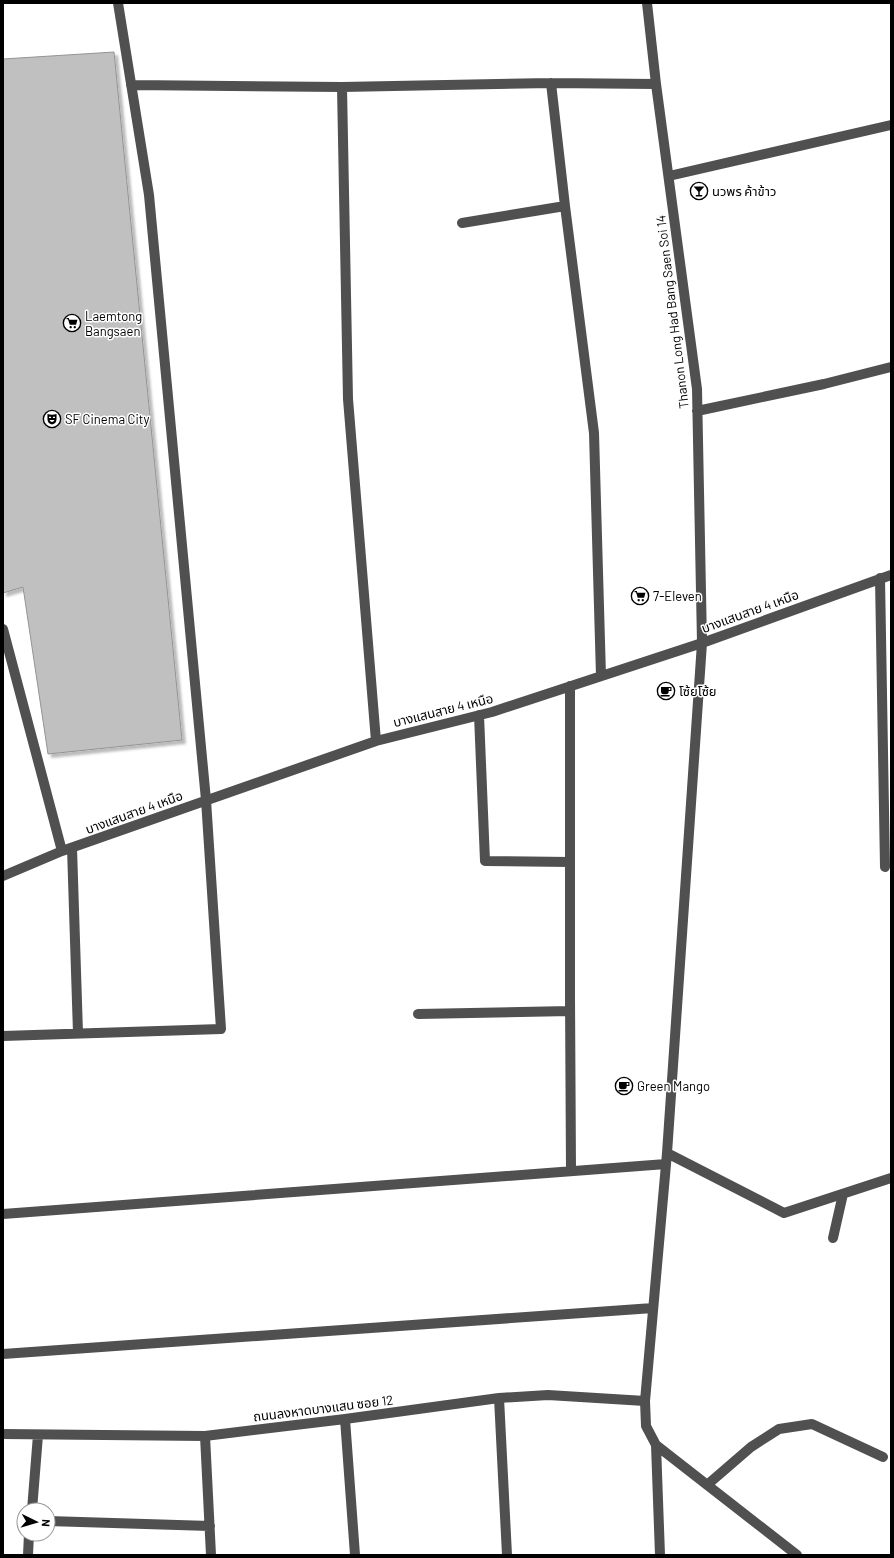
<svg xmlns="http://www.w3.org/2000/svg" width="894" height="1558" font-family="Barlow,'Noto Sans Thai',sans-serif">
  <defs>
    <filter id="shadow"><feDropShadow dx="3.5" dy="3.5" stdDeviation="1" flood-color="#0004"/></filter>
  </defs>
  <rect width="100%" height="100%" fill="#fff"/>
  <path fill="#c0c0c0" stroke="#949494" filter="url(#shadow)" d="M114 52 182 740 48 754 23 587 3 593V59Z"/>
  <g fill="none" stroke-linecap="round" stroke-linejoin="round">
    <path stroke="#505050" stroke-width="10" d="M647 3 656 84 697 389 702 643 667 1153 645 1401 646 1426 656 1445 797 1555
      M551 83 565 206 594 433 601 676
      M131 85 342 87 551 83 656 84
      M342 87 348 399 376 741
      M669 176 891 125
      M462 223 565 206
      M697 411 824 384 891 367
      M880 578 885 867
      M3 629 62 851
      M570 686V997L571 1171
      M479 715 485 861 570 862
      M72 848 78 1033
      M3 876 62 851 376 741 492 712 702 643 891 575
      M418 1014 570 1011
      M3 1036 221 1029 206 800 149 195 118 3
      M667 1153 784 1213 891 1178
      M3 1214 666 1164
      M833 1238 843 1194
      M3 1354 653 1308
      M499 1398 507 1555
      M345 1419 355 1555
      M3 1434 205 1436 345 1419 499 1398 548 1395 645 1401
      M205 1436 211 1555
      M656 1445 660 1555
      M707 1485 751 1447 779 1429 812 1424 883 1457
      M32 1510 38 1435
      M48 1521 210 1526
      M28 1555 29 1534"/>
  </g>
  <defs>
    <symbol id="bar-ring" viewBox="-11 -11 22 22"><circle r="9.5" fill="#fff" stroke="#000" stroke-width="1.5"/><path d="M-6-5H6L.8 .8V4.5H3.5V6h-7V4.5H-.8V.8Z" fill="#000"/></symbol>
    <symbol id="supermarket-ring" viewBox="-11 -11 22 22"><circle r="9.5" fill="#fff" stroke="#000" stroke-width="1.5"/><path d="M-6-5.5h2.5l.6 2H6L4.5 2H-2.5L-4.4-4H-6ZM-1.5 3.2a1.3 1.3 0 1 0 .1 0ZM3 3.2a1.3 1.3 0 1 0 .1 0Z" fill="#000"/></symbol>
    <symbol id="theatre-ring" viewBox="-11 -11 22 22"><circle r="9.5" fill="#fff" stroke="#000" stroke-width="1.5"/><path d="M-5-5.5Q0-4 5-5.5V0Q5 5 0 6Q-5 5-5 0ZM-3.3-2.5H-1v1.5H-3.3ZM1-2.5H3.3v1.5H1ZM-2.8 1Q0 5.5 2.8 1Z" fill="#000"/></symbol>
    <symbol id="cafe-ring" viewBox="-11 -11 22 22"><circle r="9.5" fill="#fff" stroke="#000" stroke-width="1.5"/><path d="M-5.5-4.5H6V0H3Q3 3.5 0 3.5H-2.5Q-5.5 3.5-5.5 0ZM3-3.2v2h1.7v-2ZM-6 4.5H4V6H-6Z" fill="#000"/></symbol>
  </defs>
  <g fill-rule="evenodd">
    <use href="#bar-ring" x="689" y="181" width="20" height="20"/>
    <use href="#supermarket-ring" x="62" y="313" width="20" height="20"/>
    <use href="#theatre-ring" x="42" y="409" width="20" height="20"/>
    <use href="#supermarket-ring" x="630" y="586" width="20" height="20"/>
    <use href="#cafe-ring" x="656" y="681" width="20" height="20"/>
    <use href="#cafe-ring" x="614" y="1076" width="20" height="20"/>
  </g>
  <g text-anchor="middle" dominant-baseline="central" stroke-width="3" stroke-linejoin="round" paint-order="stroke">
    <g font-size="13" fill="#000" stroke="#fff" text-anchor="start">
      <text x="712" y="191">นวพร ค้าข้าว</text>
      <text x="85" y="316">Laemtong<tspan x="85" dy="15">Bangsaen</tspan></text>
      <text x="65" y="419">SF Cinema City</text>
      <text x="653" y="596">7-Eleven</text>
      <text x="679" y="691">โซ้ยโซ้ย</text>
      <text x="637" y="1086">Green Mango</text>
    </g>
    <g font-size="13" fill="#000" stroke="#fff">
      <text transform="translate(672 312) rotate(-97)">Thanon Long Had Bang Saen Soi 14</text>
      <text transform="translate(750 611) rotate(-20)">บางแสนสาย 4 เหนือ</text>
      <text transform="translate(443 710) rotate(-14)">บางแสนสาย 4 เหนือ</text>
      <text transform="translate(134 812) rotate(-20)">บางแสนสาย 4 เหนือ</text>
      <text transform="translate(323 1408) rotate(-7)">ถนนลงหาดบางแสน ซอย 12</text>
    </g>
  </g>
  <rect width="894" height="1558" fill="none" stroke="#000000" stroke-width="8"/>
  <g transform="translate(36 1522) rotate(95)"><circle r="19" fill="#ffffff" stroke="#999999"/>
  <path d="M0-3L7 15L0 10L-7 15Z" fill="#000000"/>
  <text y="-6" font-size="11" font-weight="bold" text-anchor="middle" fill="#000000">N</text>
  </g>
</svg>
